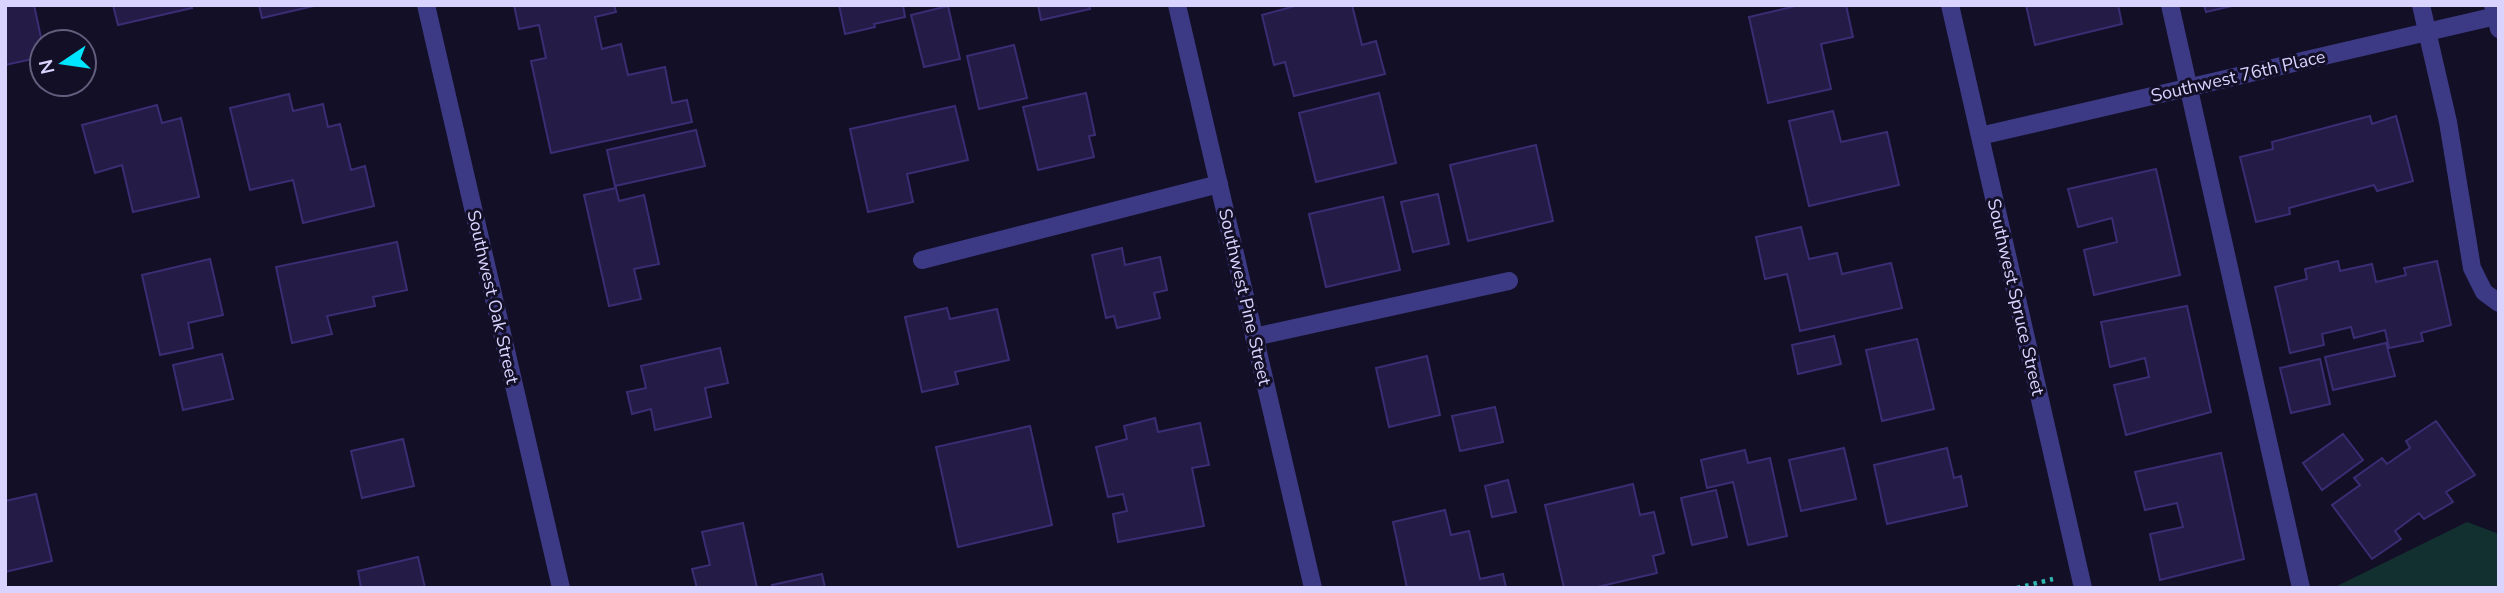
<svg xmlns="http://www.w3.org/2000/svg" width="2504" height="593" font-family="'Nunito Sans',sans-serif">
  <rect width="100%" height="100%" fill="#130f26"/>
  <path fill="#12302f" d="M2467 522 2499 534V588H2333Z"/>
  <path fill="#241b47" stroke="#3b2d73" stroke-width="2" d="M5 5H34L42 42V57L5 65Z
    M113 5H191L192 8 118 25Z
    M259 5H318L262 18Z
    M514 5H614L616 12 595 17 602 49 621 44 628 75 665 67 672 103 687 100 692 122 551 153 531 61 546 58 539 25 519 29Z
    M839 5H903L905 17 874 24 875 27 845 34Z
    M1038 5H1089L1090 9 1041 20Z
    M1299 5H1352L1362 45 1376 41 1385 74 1294 96 1285 62 1274 65 1262 15Z
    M1800 5H1846L1853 37 1821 44 1831 89 1768 103 1749 17Z
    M2026 5H2118L2122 24 2035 45Z
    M2204 5H2236L2206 12Z
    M948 6 960 59 924 67 911 15Z
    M1014 45 1027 98 979 109 967 56Z
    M1086 93 1095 135 1089 136 1094 157 1038 170 1023 107Z
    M1379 93 1396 163 1316 182 1299 113Z
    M289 94 293 111 323 104 328 127 340 124 351 170 365 166 374 206 303 223 293 180 250 190 230 108Z
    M157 105 162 123 181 118 199 197 133 212 122 165 95 173 82 125Z
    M955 106 968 160 907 174 913 202 868 212 850 129Z
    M1833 111 1841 142 1887 132 1899 185 1809 206 1789 121Z
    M2370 116 2372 124 2396 116 2413 181 2377 191 2374 185 2289 208 2290 214 2256 222 2240 157 2273 149 2272 142Z
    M696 130 705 166 615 186 607 150Z
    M1536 145 1553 221 1468 241 1450 165Z
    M2156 169 2180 275 2094 295 2084 250 2117 242 2112 218 2078 227 2068 189Z
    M616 188 619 201 644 195 659 264 634 269 641 299 609 306 584 195Z
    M1438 194 1449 244 1413 252 1401 202Z
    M1383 197 1400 270 1326 287 1309 214Z
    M1801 227 1809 259 1837 253 1842 274 1891 263 1902 308 1800 331 1787 274 1765 279 1756 237Z
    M397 242 407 290 373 297 375 306 327 316 332 334 292 343 276 267Z
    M1122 248 1125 265 1160 257 1167 290 1154 293 1160 318 1117 328 1114 316 1106 318 1092 255Z
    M210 259 223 315 188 323 193 348 160 355 142 275Z
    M2338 261 2340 271 2372 264 2376 282 2406 275 2404 268 2437 261 2451 325 2421 333 2423 341 2389 348 2385 330 2354 338 2351 327 2322 334 2324 345 2290 353 2275 287 2307 279 2305 269Z
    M2187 306 2211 412 2126 435 2114 385 2149 377 2145 358 2110 367 2101 322Z
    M947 308 950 319 997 309 1009 360 955 372 958 384 922 392 905 317Z
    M1834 336 1841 364 1798 374 1792 345Z
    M1917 339 1934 409 1882 421 1866 350Z
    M2386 343 2395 376 2333 390 2325 357Z
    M720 348 728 383 705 388 711 417 655 430 651 409 632 414 627 392 646 388 641 366Z
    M222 354 233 399 183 410 173 365Z
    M1427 356 1440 415 1389 427 1376 368Z
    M2320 359 2330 404 2291 413 2280 368Z
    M1495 407 1503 442 1460 451 1452 416Z
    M1155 418 1158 432 1200 423 1209 465 1192 468 1204 526 1118 542 1113 514 1127 511 1123 494 1108 497 1096 447 1127 439 1124 426Z
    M2436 421 2475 475 2446 492 2453 502 2424 519 2419 513 2395 531 2401 539 2372 559 2332 505 2360 485 2354 478 2382 458 2387 464 2410 448 2406 441Z
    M1030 426 1052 525 958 547 936 447Z
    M2343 434 2363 460 2322 490 2303 463Z
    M403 439 414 486 362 498 351 451Z
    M1844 448 1856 499 1801 511 1789 460Z
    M1947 448 1954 478 1961 476 1967 506 1887 524 1874 465Z
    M1745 450 1748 463 1770 458 1787 536 1748 545 1733 482 1707 488 1701 460Z
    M2221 453 2244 559 2160 580 2150 534 2183 527 2177 503 2145 510 2135 472Z
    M1508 480 1516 512 1492 517 1485 486Z
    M1633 484 1640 515 1654 512 1664 553 1653 556 1657 573 1593 588H1564L1545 505Z
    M1716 490 1727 537 1692 545 1681 498Z
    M36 494 52 561 5 572V501Z
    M1445 510 1451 535 1469 531 1480 579 1503 574 1506 588H1407L1393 522Z
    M743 523 757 588H697L692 569 710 565 702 532Z
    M418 557 425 588H361L358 571Z
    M822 574 825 588H773L772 585Z"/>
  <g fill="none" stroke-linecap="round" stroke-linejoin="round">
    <path stroke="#2fb8b0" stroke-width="4.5" stroke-dasharray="3.5 5" stroke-linecap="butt" d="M2017 588 2053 579"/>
    <path stroke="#3d3a85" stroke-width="18" d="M2170 5 2301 588
      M2421 5 2448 122 2472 268 2484 292 2499 303
      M2493 5 2499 29
      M922 260 1219 184
      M1254 337 1509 281"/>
    <path stroke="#3d3a85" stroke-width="18" d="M426 5 561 588
      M1177 5 1313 588
      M1950 5 2083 588
      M1980 136 2496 16"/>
  </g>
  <g text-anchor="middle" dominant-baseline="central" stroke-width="6" stroke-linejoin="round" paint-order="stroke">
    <g font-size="18" fill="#d9d4ff" stroke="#130f26">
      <text transform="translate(2238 76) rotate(-13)">Southwest 76th Place</text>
      <text transform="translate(493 297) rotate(77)">Southwest Oak Street</text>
      <text transform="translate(1245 297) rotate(77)">Southwest Pine Street</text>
      <text transform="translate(2016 297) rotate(77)">Southwest Spruce Street</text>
    </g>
  </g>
  <rect width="2504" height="593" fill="none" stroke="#d9d4ff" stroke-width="14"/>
  <g transform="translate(63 63) rotate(257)"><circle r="33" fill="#130f26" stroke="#625e7d" stroke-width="2"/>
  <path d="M0-5L12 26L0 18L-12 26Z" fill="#00e5ff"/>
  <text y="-10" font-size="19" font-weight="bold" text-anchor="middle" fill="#d9d4ff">N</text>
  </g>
</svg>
